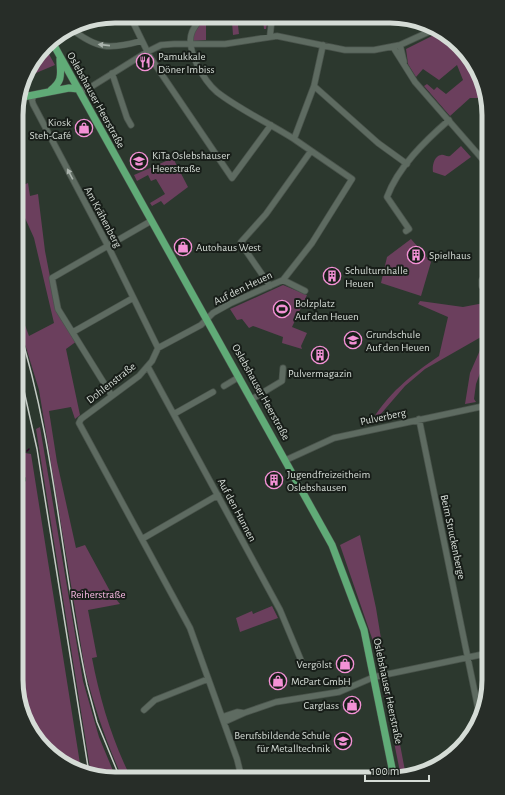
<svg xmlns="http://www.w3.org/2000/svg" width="505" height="795" font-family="'Alegreya Sans',sans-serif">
  <rect width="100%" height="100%" fill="#2c382e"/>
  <path fill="#6b3f5d" d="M205 17H237L239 34 233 35 232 22 217 21 215 24 206 25V40L193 41 194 32H195Z
    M241 17H268L266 29H264L263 20 249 22 248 20Z
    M440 32 451 37 481 77 486 98H470L450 116 424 86 427 84 434 90 437 87 446 94 463 80 457 65 439 80 423 69 416 77 408 64 406 49Z
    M45 47 55 65 24 78 26 71Z
    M461 146 471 157 445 176 433 172C432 166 434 156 441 155 444 154 446 157 450 156Z
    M173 158 188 187 164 205 161 201 152 206 150 203 165 194 156 179 151 181 148 175 137 181 134 175Z
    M17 180 21 186 28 183 30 196 38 194 45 251 56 308 77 341 66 349 80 415 75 419 71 407 49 411 57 462 76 548 85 545 111 593 120 604 88 610 97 657 92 658C100 700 112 740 131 778H122L121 775C106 741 94 707 85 670L39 390 17 318V304L29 336 54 323 34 238 17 200Z
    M411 239 431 262 421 296 381 283 387 257Z
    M283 285 307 295 292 327 307 333 301 346 302 349 282 343 283 337 253 326 249 328 242 319 237 320 230 309Z
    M420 301 463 307 489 302V349L476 384 474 399 476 402 465 404 470 373 484 341 481 337 425 369 405 386 373 423 370 424C386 395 412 374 439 356L448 317 418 304Z
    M40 427 83 681 99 737 116 778H109L107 773 99 777 91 774 36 429Z
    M25 453 31 454 81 770 55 759 24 718 16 680V489L26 481V477L16 484V459Z
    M360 535 376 608 386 669 383 670 381 669 375 647 340 545Z
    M272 606 278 618 240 632 236 618 252 611 253 614Z
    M388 681 406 776 401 777 383 687Z"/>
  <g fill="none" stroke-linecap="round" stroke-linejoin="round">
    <path stroke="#310427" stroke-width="1.5" d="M27 451 29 449
      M16 458 24 453"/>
    <defs>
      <path id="minor" d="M130 16 150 57 232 178 271 125
        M202 17C199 21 194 27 192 32 185 49 204 81 217 92 240 110 269 123 294 139
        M70 28C97 49 109 50 141 41
        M270 36 272 17
        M400 45 404 62
        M393 47 415 82 484 161
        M112 73 127 118 131 125
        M314 86 378 143 407 164
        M78 89 86 90 147 52 161 45 174 44H225L277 36 345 50H374L400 45 435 29
        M34 95 32 100 33 104 108 246 158 348
        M488 165 489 166
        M406 231 409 229 387 197C398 167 425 141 449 120
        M283 280 305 291
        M270 286 244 248 241 242 266 214 311 151
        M482 286V280L489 269
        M73 332 133 298
        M148 367 280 610 303 665
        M224 386 239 377
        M112 396 58 309 52 278 151 221
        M252 399 282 381 283 368
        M174 414 213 392
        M419 419 479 713
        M286 460 334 438 489 405
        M142 539 218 495
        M144 710 155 700 208 679
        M222 717 237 712 244 713
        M224 722 244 713 276 702 339 692 374 677 489 653
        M242 779 237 759 190 628 79 423 81 419 139 376 152 361 158 348 201 325 213 313 231 303 283 280 312 243 352 179 294 139 314 86 323 45"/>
      <path id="major" d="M51 40 332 545 364 630 394 778
        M51 90C64 80 60 73 60 59
        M18 98 69 88 78 89"/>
    </defs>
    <use href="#minor" stroke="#4a544c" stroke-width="7"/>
    <use href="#major" stroke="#4a544c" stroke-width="8"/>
    <use href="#minor" stroke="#5e6b61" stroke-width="5.5"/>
    <use href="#major" stroke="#60ab77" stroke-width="7"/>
    <path stroke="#c4cbc5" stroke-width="1.5" d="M17 323C55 440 61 565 87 685L97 722 120 778
      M16 355 37 449 89 773"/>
  </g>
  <defs><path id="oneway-solid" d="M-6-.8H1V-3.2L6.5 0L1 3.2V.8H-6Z"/></defs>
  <g fill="#abb4ad">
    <use href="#oneway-solid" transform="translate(104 45) rotate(-174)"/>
    <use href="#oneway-solid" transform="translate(70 174) rotate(-118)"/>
  </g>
  <defs>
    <symbol id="restaurant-ring" viewBox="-11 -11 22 22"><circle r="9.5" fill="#181e19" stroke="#f391d5" stroke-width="1.5"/><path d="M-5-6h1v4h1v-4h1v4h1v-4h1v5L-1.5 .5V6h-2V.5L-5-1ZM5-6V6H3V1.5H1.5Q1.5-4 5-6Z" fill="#f391d5"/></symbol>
    <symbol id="shop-ring" viewBox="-11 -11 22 22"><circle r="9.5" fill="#181e19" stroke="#f391d5" stroke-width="1.5"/><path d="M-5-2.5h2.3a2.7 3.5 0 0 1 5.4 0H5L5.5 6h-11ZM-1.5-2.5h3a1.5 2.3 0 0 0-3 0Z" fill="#f391d5"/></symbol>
    <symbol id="school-ring" viewBox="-11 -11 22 22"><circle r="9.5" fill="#181e19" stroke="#f391d5" stroke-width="1.5"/><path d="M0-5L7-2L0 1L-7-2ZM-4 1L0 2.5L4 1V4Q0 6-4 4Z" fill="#f391d5"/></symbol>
    <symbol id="building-ring" viewBox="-11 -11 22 22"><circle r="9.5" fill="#181e19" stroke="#f391d5" stroke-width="1.5"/><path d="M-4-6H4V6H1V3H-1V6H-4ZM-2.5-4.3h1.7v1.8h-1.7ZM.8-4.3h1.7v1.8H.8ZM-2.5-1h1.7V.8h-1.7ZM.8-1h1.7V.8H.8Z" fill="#f391d5"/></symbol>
    <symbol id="stadium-ring" viewBox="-11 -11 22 22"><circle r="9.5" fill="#181e19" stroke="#f391d5" stroke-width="1.5"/><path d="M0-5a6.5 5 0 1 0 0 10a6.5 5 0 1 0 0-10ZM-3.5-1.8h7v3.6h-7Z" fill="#f391d5"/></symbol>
  </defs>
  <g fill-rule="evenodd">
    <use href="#restaurant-ring" x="135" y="52" width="20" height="20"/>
    <use href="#shop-ring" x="74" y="118" width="20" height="20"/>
    <use href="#school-ring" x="129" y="151" width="20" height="20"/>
    <use href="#shop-ring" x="173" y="237" width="20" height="20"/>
    <use href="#building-ring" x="406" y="245" width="20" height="20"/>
    <use href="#building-ring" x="322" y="266" width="20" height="20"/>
    <use href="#stadium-ring" x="272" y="299" width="20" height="20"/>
    <use href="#school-ring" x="343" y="330" width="20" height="20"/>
    <use href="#building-ring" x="310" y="345" width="20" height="20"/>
    <use href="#building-ring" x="264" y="470" width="20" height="20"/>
    <use href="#shop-ring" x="335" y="654" width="20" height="20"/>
    <use href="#shop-ring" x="268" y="671" width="20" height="20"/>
    <use href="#shop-ring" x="342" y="695" width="20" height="20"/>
    <use href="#school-ring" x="333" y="731" width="20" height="20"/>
  </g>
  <g text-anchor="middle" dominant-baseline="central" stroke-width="4" stroke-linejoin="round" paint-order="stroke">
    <g font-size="11" fill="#d5dcd6" stroke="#181e19" text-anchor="start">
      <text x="158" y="56">Pamukkale<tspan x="158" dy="13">Döner Imbiss</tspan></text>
      <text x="71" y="122" text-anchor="end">Kiosk<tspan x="71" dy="13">Steh-Café</tspan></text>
      <text x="152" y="155">KiTa Oslebshauser<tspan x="152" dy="13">Heerstraße</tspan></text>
      <text x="196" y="247">Autohaus West</text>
      <text x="429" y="255">Spielhaus</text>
      <text x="345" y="270">Schulturnhalle<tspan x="345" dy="13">Heuen</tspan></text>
      <text x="295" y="303">Bolzplatz<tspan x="295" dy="13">Auf den Heuen</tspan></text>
      <text x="366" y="334">Grundschule<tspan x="366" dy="13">Auf den Heuen</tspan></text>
      <text x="320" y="373" text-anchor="middle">Pulvermagazin</text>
      <text x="287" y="474">Jugendfreizeitheim<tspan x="287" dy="13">Oslebshausen</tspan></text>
      <text x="332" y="664" text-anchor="end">Vergölst</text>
      <text x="291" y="681">McPart GmbH</text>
      <text x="339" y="705" text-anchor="end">Carglass</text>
      <text x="330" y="735" text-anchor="end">Berufsbildende Schule<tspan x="330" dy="13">für Metalltechnik</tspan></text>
    </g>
    <g font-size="11" fill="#d5dcd6" stroke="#181e19">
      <text transform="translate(96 100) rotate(61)">Oslebshauser Heerstraße</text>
      <text transform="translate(103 217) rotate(62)">Am Krähenberg</text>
      <text transform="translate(243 288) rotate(-26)">Auf den Heuen</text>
      <text transform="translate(111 383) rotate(-38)">Dohlenstraße</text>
      <text transform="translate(261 392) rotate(61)">Oslebshauser Heerstraße</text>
      <text transform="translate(383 417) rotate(-12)">Pulverberg</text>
      <text transform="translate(237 510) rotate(62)">Auf den Hunnen</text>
      <text transform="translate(453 537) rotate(78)">Beim Struckenberge</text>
      <text transform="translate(388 691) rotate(78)">Oslebshauser Heerstraße</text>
    </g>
    <g font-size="11" fill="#fbbae5" stroke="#181e19">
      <text x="98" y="594">Reiherstraße</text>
    </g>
  </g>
  <path d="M0 0H505V795H0ZM115 23H390A92 92 0 0 1 482 115V680A92 92 0 0 1 390 772H115A92 92 0 0 1 23 680V115A92 92 0 0 1 115 23Z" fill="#272d28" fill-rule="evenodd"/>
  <path fill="none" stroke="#d5dcd6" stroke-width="5" d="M115 23H390A92 92 0 0 1 482 115V680A92 92 0 0 1 390 772H115A92 92 0 0 1 23 680V115A92 92 0 0 1 115 23Z"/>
  <path d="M365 775v6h64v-6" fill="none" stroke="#d5dcd6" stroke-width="2"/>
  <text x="371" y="775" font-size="12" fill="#d5dcd6" stroke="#181e19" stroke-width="3" paint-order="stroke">100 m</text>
</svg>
